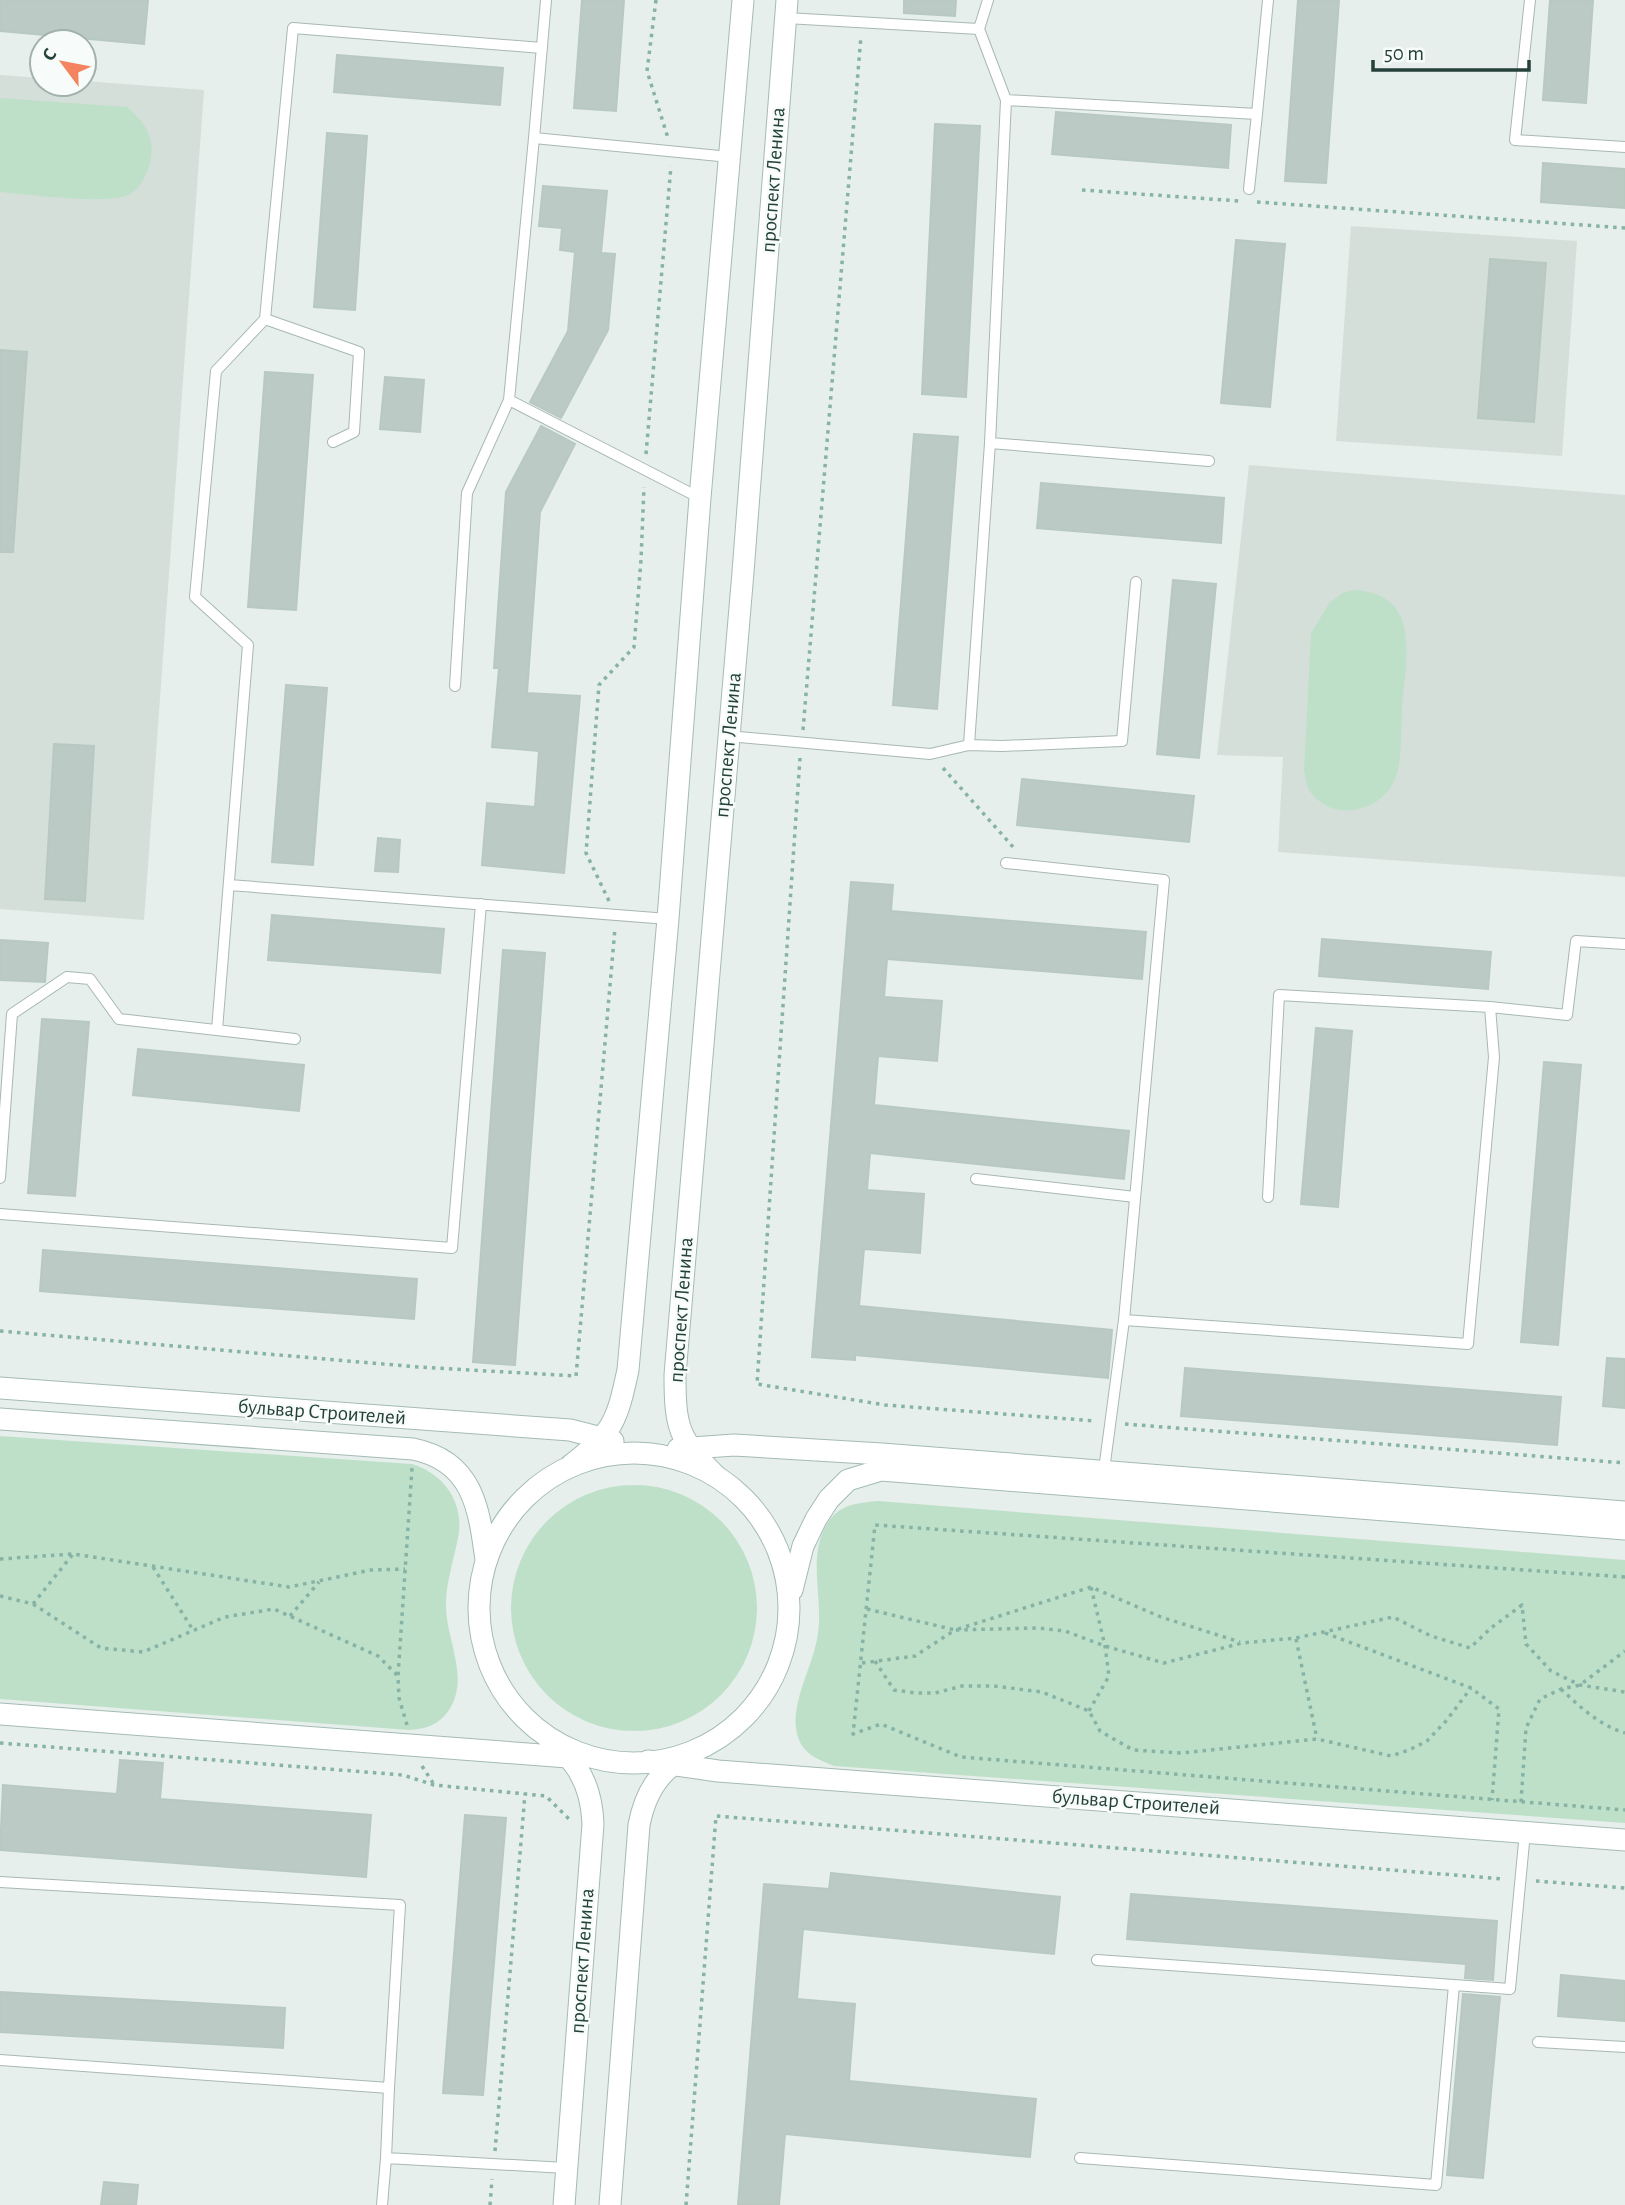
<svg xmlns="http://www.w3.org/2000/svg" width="1625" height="2205" font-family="'Alegreya Sans',sans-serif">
  <rect width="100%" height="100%" fill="#e6efeb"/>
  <path fill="#d4dfda" d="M0 75 42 78V84H84V81L204 90 144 920 0 909Z
    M1351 226 1577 241 1562 456 1336 441Z
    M1249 465 1625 495V877L1278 852 1283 757 1217 755Z"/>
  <path fill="#bfe0c8" d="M0 98 127 107C143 120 155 136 151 158 149 171 141 188 130 194 110 206 26 194 0 192Z
    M1354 590C1424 594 1405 661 1402 709 1401 727 1402 757 1397 773 1387 812 1331 825 1309 790 1306 784 1305 776 1304 770L1311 633 1330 602 1343 593Z
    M0 1436 412 1464C445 1474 465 1504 458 1538 454 1559 447 1579 446 1601 444 1637 471 1676 449 1710 439 1725 426 1729 409 1730L0 1699Z
    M511 1608a123 123 0 1 1 246 0a123 123 0 1 1-246 0Z
    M878 1501 1625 1560V1823L834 1766C819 1760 803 1754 798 1737 788 1708 812 1668 817 1639 825 1602 806 1558 827 1524 839 1504 857 1503 878 1501Z"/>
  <path fill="#bbcac4" stroke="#b8c9c2" stroke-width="2" d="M0 0H148L144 44 0 31Z
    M582 0H624L616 111 574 108Z
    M904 0H956L955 16 904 13Z
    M1298 0H1339L1326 183 1285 181Z
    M1550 0H1593L1586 103 1543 100Z
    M337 55 503 68 500 105 334 92Z
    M1056 112 1231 125 1228 168 1052 154Z
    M935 124 980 126 966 397 922 394Z
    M327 133 367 136 355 310 314 307Z
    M1543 163 1625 169V208L1541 202Z
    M543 186 607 191 601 253 615 254 608 330 561 418 530 402 568 331 575 252 560 250 562 228 539 226Z
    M1236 240 1285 244 1270 407 1221 403Z
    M1490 259 1546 263 1534 422 1478 418Z
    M0 350 27 352 13 552H0Z
    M265 372 313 375 296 610 248 607Z
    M385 377 424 380 420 432 380 429Z
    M541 426 575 444 540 512 527 693 580 696 564 873 482 865 487 803 535 807 539 751 492 747 499 668H494L506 492Z
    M914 434 958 437 937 709 893 705Z
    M1041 483 1224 498 1221 543 1037 528Z
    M1173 580 1216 584 1199 758 1157 754Z
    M286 685 327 688 313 865 272 862Z
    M54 744 94 746 85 901 45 899Z
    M1022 779 1194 796 1189 842 1017 825Z
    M378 838 400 840 398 872 375 871Z
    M851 882 893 885 891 911 1146 932 1142 979 887 959 884 997 942 1001 937 1061 878 1056 874 1105 1129 1131 1124 1179 870 1153 867 1190 924 1194 920 1253 864 1249 859 1306 1112 1330 1108 1378 855 1355V1360L812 1357Z
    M272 915 444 929 440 973 268 960Z
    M1322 939 1491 952 1488 989 1319 976Z
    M0 940 48 943 45 982 0 980Z
    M503 950 545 953 515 1365 473 1362Z
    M42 1019 89 1022 75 1196 28 1193Z
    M1316 1028 1352 1031 1338 1207 1301 1204Z
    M138 1049 304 1065 299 1111 133 1095Z
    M1544 1062 1581 1065 1558 1345 1521 1342Z
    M43 1250 417 1279 414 1319 40 1291Z
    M1607 1358 1625 1359V1408L1603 1406Z
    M1185 1368 1561 1397 1557 1445 1181 1416Z
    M120 1760 163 1763 160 1799 371 1815 366 1877 0 1850 3 1785 117 1794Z
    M465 1815 506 1818 483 2095 443 2093Z
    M831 1873 1060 1897 1054 1954 803 1929 797 1999 855 2004 849 2081 1036 2099 1030 2157 785 2134 779 2205H738L764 1884 829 1889Z
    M1131 1894 1497 1921 1493 1980 1465 1978 1466 1964 1127 1939Z
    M1561 1975 1625 1981V2021L1558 2016Z
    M0 1992 285 2008 283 2048 0 2032Z
    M1463 1994 1500 1997 1483 2178 1447 2175Z
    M104 2182 138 2185 136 2205H101Z"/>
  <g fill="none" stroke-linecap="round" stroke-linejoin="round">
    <defs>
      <path id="lane" d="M546 0 534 138 730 157
        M1530 0 1515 140 1625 147
        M786 18 979 29 988 0
        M1006 100 1257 114 1268 0
        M1249 189 1257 114
        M265 319 359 352 354 432 333 442
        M509 400 700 498
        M990 443 1209 461
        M455 686 467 493 509 400 534 138
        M728 736 930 754 969 745 990 443 1006 100 979 29
        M969 745 1002 746 1122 741 1136 582
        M1006 863 1164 880 1124 1320 1104 1470
        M229 885 668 919
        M1490 1007 1567 1015 1576 941 1625 944
        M217 1030 248 645 195 597 216 371 265 319 293 28 542 48
        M0 1178 12 1014 67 977 90 979 119 1019 295 1039
        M976 1179 1135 1197
        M0 1214 452 1248 481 904
        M1124 1320 1468 1344 1494 1057 1490 1007 1279 995 1268 1197
        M0 1882 400 1905 389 2088
        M1454 1985 1510 1989 1525 1832
        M1538 2042 1625 2047
        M0 2060 389 2088 386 2158
        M1080 2158 1436 2185 1454 1985 1097 1960
        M382 2205 386 2158 566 2168"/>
      <path id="secondary" d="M0 1388 570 1430 613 1441
        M0 1419 413 1449C473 1461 479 1508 486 1560
        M678 1449 734 1445 882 1454 1625 1512
        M479 1608a155 155 0 1 1 310 0a155 155 0 1 1-310 0Z
        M571 1465C613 1433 617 1421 628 1370L668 919 700 498 743 0
        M716 1476C678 1440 675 1426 675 1375L743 572 787 0
        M792 1590 803 1546 816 1519 829 1499 848 1480 881 1470 1625 1529
        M0 1714 581 1758
        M563 1752C584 1771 592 1796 593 1824L564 2205
        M648 1761 718 1771 1625 1840
        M610 2205 639 1825C644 1799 656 1774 680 1760"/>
    </defs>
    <use href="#lane" stroke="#a8b8b2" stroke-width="12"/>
    <use href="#secondary" stroke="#a4bbb3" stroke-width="23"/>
    <path stroke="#86b3a5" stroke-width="3.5" stroke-dasharray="3.5 5" stroke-linecap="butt" d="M656 0 647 71 668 138
      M1082 190 1239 201
      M1257 202 1625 228
      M646 454 671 166
      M803 730 861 36
      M800 758 757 1384 885 1405 1096 1421
      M943 768 1014 848
      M609 901 586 853 599 685 634 647 641 560 644 487
      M0 1331 418 1367 576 1376 615 928
      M1125 1424 1625 1463
      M0 1559 73 1554 289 1587 371 1570 405 1569
      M153 1567 193 1630
      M1625 1577 875 1525 853 1734 881 1724 961 1757 1625 1810
      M0 1596 33 1604 101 1648 143 1652 225 1617 274 1609 378 1656 398 1676
      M33 1604 73 1554
      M867 1609 955 1630 1091 1587 1161 1617 1240 1642
      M290 1616 319 1582
      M1325 1633 1471 1688 1499 1709 1492 1800
      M1296 1639 1317 1739
      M875 1661 894 1690 915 1693H935L962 1686H994L1042 1692 1089 1711 1100 1731 1133 1750 1181 1753 1317 1739 1391 1756 1409 1750 1427 1741 1446 1721 1471 1688
      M862 1663 915 1656 955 1630 1038 1628 1065 1631 1105 1646 1164 1663 1242 1643 1296 1638 1393 1617 1431 1636 1470 1648 1491 1628 1522 1605 1526 1644 1551 1671 1580 1685 1625 1692
      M1561 1689C1580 1707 1599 1725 1625 1733
      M1089 1711 1109 1676 1105 1646 1091 1587
      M407 1725 399 1698 398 1676 412 1468
      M0 1743 403 1775 434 1785 546 1796 571 1821
      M422 1766 433 1783
      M1521 1802 1526 1728 1540 1699 1561 1689 1580 1685 1625 1651
      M1536 1881 1625 1888
      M495 2151 525 1794
      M490 2205 492 2179
      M686 2205 716 1816 1504 1879"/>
    <use href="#lane" stroke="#fff" stroke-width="10"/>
    <use href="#secondary" stroke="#fff" stroke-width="21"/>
  </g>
  <g text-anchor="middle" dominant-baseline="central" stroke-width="5" stroke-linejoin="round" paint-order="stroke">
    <g font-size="21" fill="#24423a" stroke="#f7fbf9">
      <text transform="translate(773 180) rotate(-86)">проспект Ленина</text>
      <text transform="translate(728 745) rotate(-85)">проспект Ленина</text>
      <text transform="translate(681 1310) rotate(-86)">проспект Ленина</text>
      <text transform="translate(322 1412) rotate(4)">бульвар Строителей</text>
      <text transform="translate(1136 1802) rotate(4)">бульвар Строителей</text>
      <text transform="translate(582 1961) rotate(-86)">проспект Ленина</text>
    </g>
  </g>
  <g transform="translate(63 63) rotate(302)"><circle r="33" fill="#f7fbf9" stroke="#a3b1ad" stroke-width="2"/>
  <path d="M0-5L12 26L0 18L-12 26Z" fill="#f4845f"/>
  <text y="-10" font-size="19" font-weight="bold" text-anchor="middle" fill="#24423a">С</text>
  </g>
  <path d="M1373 60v10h156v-10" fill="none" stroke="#24423a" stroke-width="3.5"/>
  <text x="1384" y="60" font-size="21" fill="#24423a" stroke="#f7fbf9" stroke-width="5" paint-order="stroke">50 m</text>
</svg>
